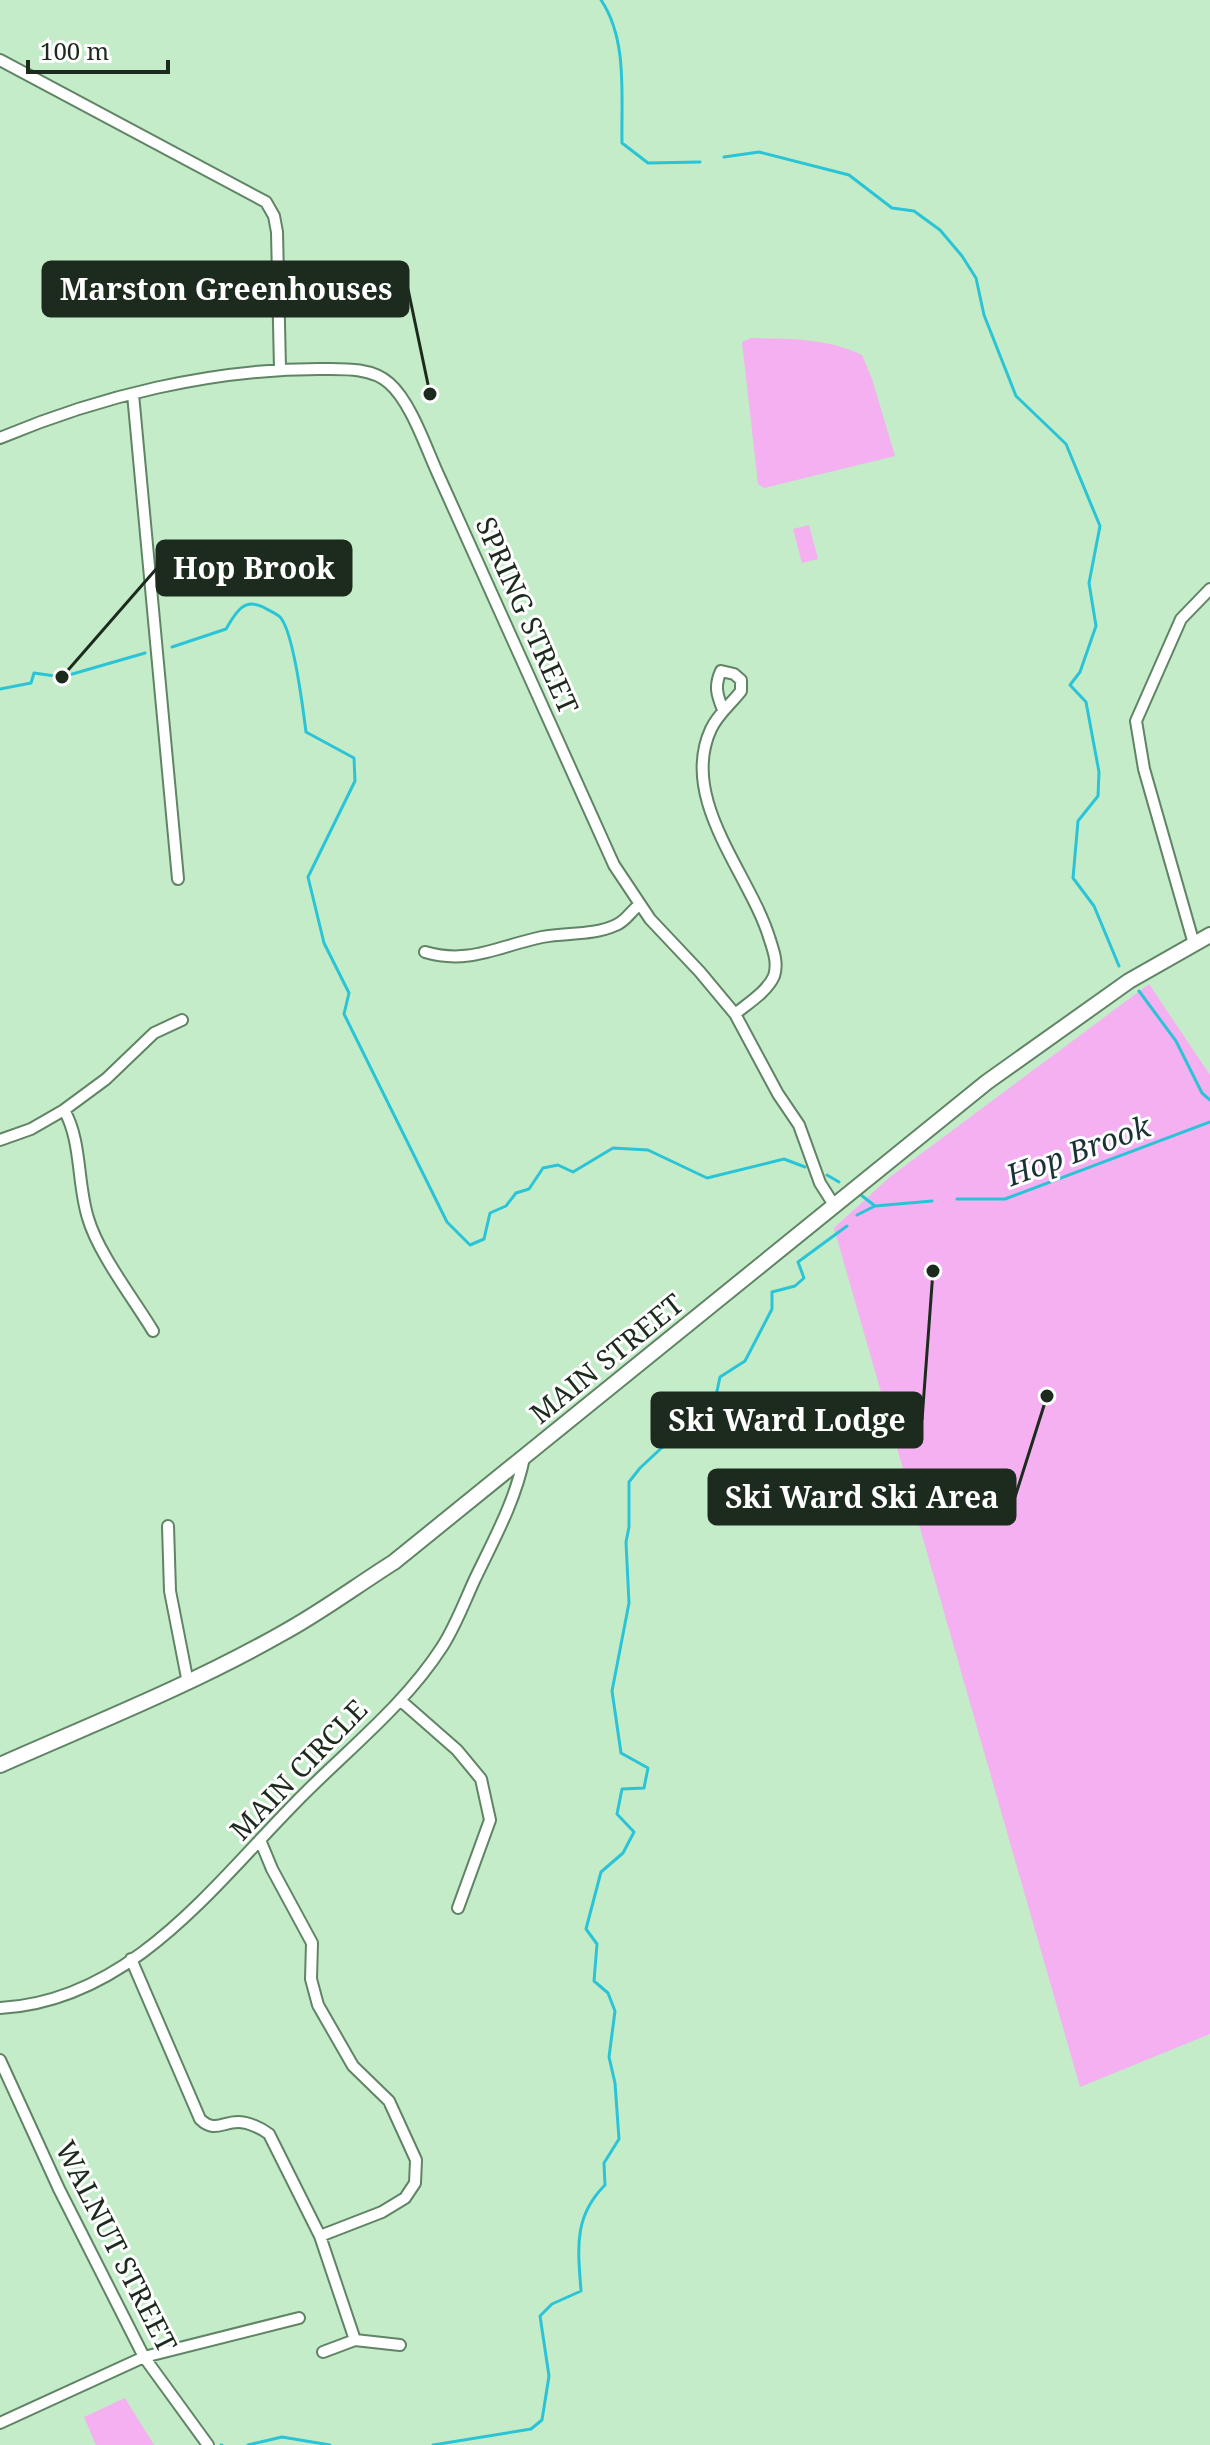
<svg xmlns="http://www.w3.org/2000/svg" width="1210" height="2445" font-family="'Noto Serif',serif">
  <rect width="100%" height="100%" fill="#c4ecc8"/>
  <path fill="#f4b0f1" d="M751 338C789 339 827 338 862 355L872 379 895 456 764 488 758 484 742 342Z
    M809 525 818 559 802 563 793 529Z
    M1149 984 1210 1075V2034L1080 2087 834 1228 890 1177Z
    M125 2398 154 2445H96L84 2417Z"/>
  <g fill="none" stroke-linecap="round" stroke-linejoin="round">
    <path stroke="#2bc4d7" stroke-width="3" d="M601 0C628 40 621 96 622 143L648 163 700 162
      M724 157 759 152 849 175 892 208 914 211 940 230 962 256 976 278 984 315 1016 396 1066 444 1100 526 1089 583 1096 626 1080 672 1070 685 1086 702 1099 772 1098 796 1078 821 1073 878 1094 906 1119 966
      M172 647 226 629C235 614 243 597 263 607 268 610 276 613 280 617 294 632 303 709 306 732L354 758 355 781 308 877 324 943 349 993 344 1014 447 1222 470 1245 484 1239 490 1213 506 1206 516 1193 529 1189 543 1168 558 1165 573 1172 613 1148 648 1150 707 1178 784 1159 805 1167
      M0 689 31 683 34 673 62 677 145 653
      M1139 991 1176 1041 1202 1093 1210 1100
      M827 1175 839 1182
      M861 1195 875 1206 932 1201
      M957 1199H1005L1210 1122
      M857 1215 875 1206
      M221 2445H222
      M248 2445 282 2437 330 2445
      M433 2445 531 2429 542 2420 549 2376 540 2316 552 2304 581 2291C578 2249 573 2217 605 2185L604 2163 619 2139 615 2083 609 2057 615 2011 608 1993 594 1981 597 1944 586 1929 601 1872 623 1853 634 1832 617 1814 622 1789 644 1788 648 1768 621 1753 612 1691 629 1603 626 1542 629 1527V1482L640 1468 670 1440 714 1405 720 1377 745 1361 772 1309V1292L795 1286 804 1278 798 1262 847 1226"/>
    <defs>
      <path id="minor" d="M0 60 266 202 274 216 277 232 280 369
        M133 394 178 879
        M0 438C100 396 211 369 319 369 342 369 371 367 389 383 411 402 426 448 438 474L614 865 650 919 700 972 735 1014 778 1094 799 1125 820 1183 834 1205
        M723 710C717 695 714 686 721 671L734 674 741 680V691C731 704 718 714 711 729 678 800 751 875 770 940 774 952 778 964 774 976 767 992 747 1004 735 1014
        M1194 944 1144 769 1136 721 1181 619 1210 589
        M425 952C469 965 499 946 542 937 567 932 592 936 616 925 626 921 631 911 639 905
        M64 1110C82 1141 77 1184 88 1218 98 1253 133 1298 153 1331
        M0 1140 31 1129 64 1110 106 1079 154 1033 182 1020
        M168 1526 170 1591 188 1683
        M400 1700 457 1750 481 1779 490 1820 458 1908
        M260 1840 272 1869 312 1943 311 1979 318 2005 353 2066 389 2101 416 2160 415 2183 405 2198 382 2212 320 2236
        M131 1959 200 2119C214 2133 222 2122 238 2122 248 2122 261 2128 269 2134L320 2236 355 2340 400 2345
        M0 2008C134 2001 218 1879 305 1793 351 1747 406 1703 442 1647 455 1627 464 1603 474 1581 493 1541 515 1502 524 1458
        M0 2060 59 2189 144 2357 208 2445
        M323 2352 355 2340
        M0 2423 144 2357 299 2318"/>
      <path id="major" d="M0 1765C95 1723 191 1685 281 1634 320 1613 356 1586 394 1562L987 1082 1129 981 1210 935"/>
    </defs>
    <use href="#minor" stroke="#608465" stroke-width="14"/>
    <use href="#major" stroke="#608465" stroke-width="18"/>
    <use href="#minor" stroke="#fff" stroke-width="10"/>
    <use href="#major" stroke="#fff" stroke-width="14"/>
  </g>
  <g text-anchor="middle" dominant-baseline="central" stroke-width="6" stroke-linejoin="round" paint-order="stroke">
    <g font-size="28" fill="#1c2b1e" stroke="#fff">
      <text transform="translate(528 615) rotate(66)">SPRING STREET</text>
      <text transform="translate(606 1358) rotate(-39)">MAIN STREET</text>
      <text transform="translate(298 1769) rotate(-46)">MAIN CIRCLE</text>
      <text transform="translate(117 2246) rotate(63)">WALNUT STREET</text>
    </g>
    <g font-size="30" font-style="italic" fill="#1a3236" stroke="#fff">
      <text transform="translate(1078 1150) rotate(-20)">Hop Brook</text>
    </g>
  </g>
  <path fill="none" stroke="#1c2b1e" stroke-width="3" d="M430 394L408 289M62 677L157 568M933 1271L922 1420M1047 1396L1015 1497"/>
  <g fill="#1c2b1e" stroke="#fff" stroke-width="3">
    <circle cx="430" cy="394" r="8"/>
    <circle cx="62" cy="677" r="8"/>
    <circle cx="933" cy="1271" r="8"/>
    <circle cx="1047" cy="1396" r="8"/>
  </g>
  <g fill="#1c2b1e" stroke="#1c2b1e" stroke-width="3">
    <rect x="43" y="262" width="365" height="54" rx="8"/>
    <rect x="157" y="541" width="194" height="54" rx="8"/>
    <rect x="652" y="1393" width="270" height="54" rx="8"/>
    <rect x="709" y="1470" width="306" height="54" rx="8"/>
  </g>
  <g font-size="30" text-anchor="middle" font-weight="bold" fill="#fff">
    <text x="226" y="300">Marston Greenhouses</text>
    <text x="254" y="579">Hop Brook</text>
    <text x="787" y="1431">Ski Ward Lodge</text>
    <text x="862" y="1508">Ski Ward Ski Area</text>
  </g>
  <path d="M28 60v12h140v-12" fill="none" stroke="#1c2b1e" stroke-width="4"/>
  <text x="40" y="60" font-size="24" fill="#1c2b1e" stroke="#ffffff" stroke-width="6" paint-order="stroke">100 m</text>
</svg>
